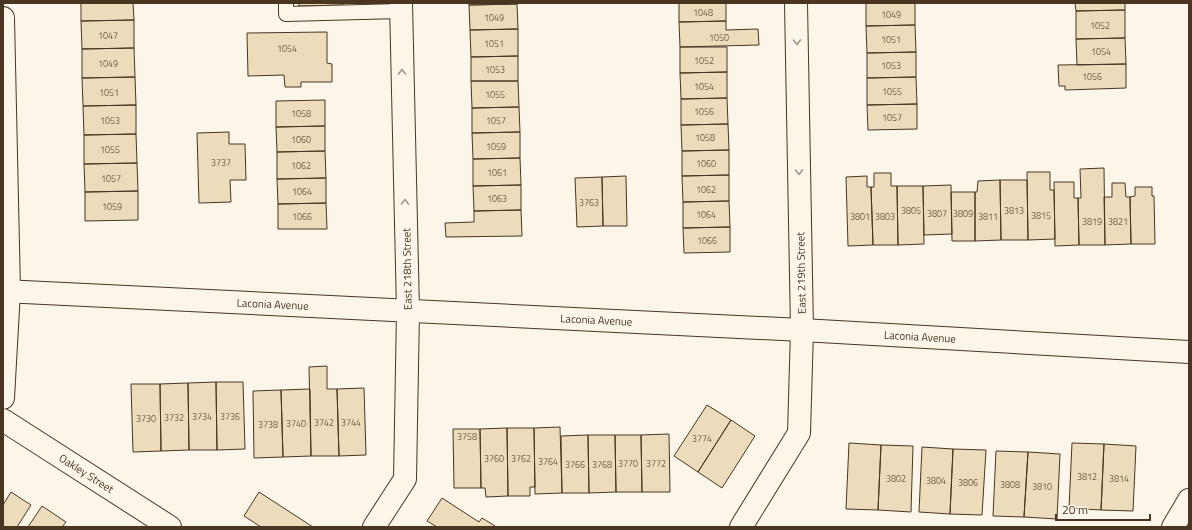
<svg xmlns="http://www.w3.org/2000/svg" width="1192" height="530" font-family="'Titillium Web',sans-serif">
  <rect width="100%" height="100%" fill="#fbf6e9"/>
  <path fill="#ecdcbc" stroke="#4a3520" d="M81 3H133L134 20 81 21Z
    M299 3H343V5L299 6Z
    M469 3H517V4L469 5Z
    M679 3H726V21L679 22Z
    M866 3H915V25L866 26Z
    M1075 3H1125V10L1076 11Z
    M517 4 518 29 470 30 469 5Z
    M1125 10V38L1076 39V11Z
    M134 20V48L82 49 81 21Z
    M726 21V30L758 29 759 45 680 47 679 22Z
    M915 25 916 52 867 53 866 26Z
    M518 29V56L471 57 470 30Z
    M327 32V63L332 64V82H301V87H285L284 75 248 76 247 33Z
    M1125 38 1126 64 1077 65 1076 39Z
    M680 47H727V72L680 73Z
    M134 48 135 77 82 78V49Z
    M916 52V77L867 78V53Z
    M518 56V81H471V57Z
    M1126 64V88L1065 90V86H1059L1058 65Z
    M727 72V98L681 99 680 73Z
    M135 77 136 105 83 106 82 78Z
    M916 77 917 104 867 105V78Z
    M471 81H518L519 107 472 108Z
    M727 98 728 124 681 125V99Z
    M325 100V126L276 127V101Z
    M917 104V129L868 130 867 105Z
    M136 105V134L84 135 83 106Z
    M519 107 520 132 472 133V108Z
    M728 124 729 150 682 151 681 125Z
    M325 126V151L277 152 276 127Z
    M229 132V144H245L246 180H230L231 202 199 203 197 133Z
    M520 132V158L473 159 472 133Z
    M136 134 137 163 84 164V135Z
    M729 150V175L682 176V151Z
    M325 151 326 178 277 179V152Z
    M520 158 521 185 473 186V159Z
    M137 163 138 191 85 192 84 164Z
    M1104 168 1105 245H1079L1078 198H1081L1080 169Z
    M1027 172H1050V190H1054L1055 239 1028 240Z
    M874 173H891V186H897L898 245H873L871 187H874Z
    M729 175V201L683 202 682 176Z
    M626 176 627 226H603L602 177Z
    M867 176V187H871L873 245 848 246 846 177Z
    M602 177 603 226 577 227 575 178Z
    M326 178V203L278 204 277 179Z
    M1000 180 1001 240 975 241V192H977L978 181Z
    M1000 180H1027L1028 240H1001Z
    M1054 182H1074V198H1078L1079 245 1055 246Z
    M1112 183H1125L1126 197H1130L1131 244 1105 245 1104 197H1112Z
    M521 185V210L474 211 473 186Z
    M951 185 952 234 924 235 923 186Z
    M897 186H923L924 244 898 245Z
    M1135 187H1152V196H1154L1155 244H1131L1130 197 1135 196Z
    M138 191V220L85 221V192Z
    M951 192H975V241H952Z
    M729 201 730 227 683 228V202Z
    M326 203 327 229H278V204Z
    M521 210 522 236 446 237 445 223 474 222V211Z
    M730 227V252L684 253 683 228Z
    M327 366V389H337L339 456H311L309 367Z
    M216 382 217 450H189L188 383Z
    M216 382H243L245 449 217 450Z
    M188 383 189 450 161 451 160 384Z
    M131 384H160L161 451 133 452Z
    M364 388 366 455 339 456 337 389Z
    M310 389 311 456 283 457 281 390Z
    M281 390 283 457 254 458 253 391Z
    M707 405 731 420 698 472 674 456Z
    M731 420 755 436 722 488 698 472Z
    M560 427 562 493 535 494 534 428Z
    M507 428 508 496 486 497 485 488H481L480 429Z
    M507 428H534L535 487H530V496H508Z
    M453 429H480L481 488H454Z
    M669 434 670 492H642L641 435Z
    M588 435 589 493H562L561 436Z
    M588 435H615L616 492 589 493Z
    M615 435H641L642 492H616Z
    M849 443 881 445 878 510 846 509Z
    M1072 443 1104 444 1101 510 1069 508Z
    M1104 444 1136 446 1133 511 1101 510Z
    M881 445 913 446 911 512 878 510Z
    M922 447 953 449 950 514 919 512Z
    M953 449 986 450 982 515 950 514Z
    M996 451 1028 452 1024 517 993 516Z
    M1028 452 1060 454 1057 519 1024 517Z
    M11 492 31 505 17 527H3V505Z
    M259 492 313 527H261L244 516Z
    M442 498 479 522 482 518 495 526 494 527H437L427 521Z
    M42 506 66 522 62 527H28Z"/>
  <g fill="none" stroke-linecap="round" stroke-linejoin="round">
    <defs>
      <path id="service" d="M286 3V14L401 11"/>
      <g id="minor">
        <path d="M3 18 9 291 3 398"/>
        <path id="s1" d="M3 420 170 527"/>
        <path d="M374 527 405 479 408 311 401 3"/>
        <path d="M741 527 799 433 802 330 796 3"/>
        <path d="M1173 527 1189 500"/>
      </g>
      <g id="tertiary">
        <path id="s2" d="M3 291 802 330 1189 352"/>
      </g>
    </defs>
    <use href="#service" stroke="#4a3520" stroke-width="16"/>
    <use href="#minor" stroke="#4a3520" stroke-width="24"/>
    <use href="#tertiary" stroke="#4a3520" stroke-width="24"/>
    <use href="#service" stroke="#fbf6e9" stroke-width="14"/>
    <use href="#minor" stroke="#fbf6e9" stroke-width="22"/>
    <use href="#tertiary" stroke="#fbf6e9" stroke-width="22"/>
  </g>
  <defs><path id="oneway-chevron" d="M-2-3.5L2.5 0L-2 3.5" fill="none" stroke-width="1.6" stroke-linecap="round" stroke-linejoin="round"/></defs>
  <g stroke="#a29684">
    <use href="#oneway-chevron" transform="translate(797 42) rotate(89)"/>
    <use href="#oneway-chevron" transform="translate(402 72) rotate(-91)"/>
    <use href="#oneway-chevron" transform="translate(799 172) rotate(89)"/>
    <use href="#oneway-chevron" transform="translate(405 202) rotate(-91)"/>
  </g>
  <g text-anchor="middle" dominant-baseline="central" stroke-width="3" stroke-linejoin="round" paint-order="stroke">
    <g font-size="9" fill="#725f47">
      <text x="703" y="12">1048</text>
      <text x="891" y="14">1049</text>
      <text x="494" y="17">1049</text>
      <text x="1100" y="25">1052</text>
      <text x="108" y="35">1047</text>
      <text x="719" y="37">1050</text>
      <text x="891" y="39">1051</text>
      <text x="494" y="43">1051</text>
      <text x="287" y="48">1054</text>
      <text x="1101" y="51">1054</text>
      <text x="704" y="60">1052</text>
      <text x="108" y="63">1049</text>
      <text x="891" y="65">1053</text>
      <text x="495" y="69">1053</text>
      <text x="1092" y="76">1056</text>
      <text x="704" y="86">1054</text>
      <text x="892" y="91">1055</text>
      <text x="109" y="92">1051</text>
      <text x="495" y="94">1055</text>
      <text x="704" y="111">1056</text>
      <text x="301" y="113">1058</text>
      <text x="892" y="117">1057</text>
      <text x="110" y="120">1053</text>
      <text x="496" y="120">1057</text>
      <text x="705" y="137">1058</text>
      <text x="301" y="139">1060</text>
      <text x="496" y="146">1059</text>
      <text x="110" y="149">1055</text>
      <text x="221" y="162">3737</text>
      <text x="706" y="163">1060</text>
      <text x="301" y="165">1062</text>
      <text x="497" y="172">1061</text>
      <text x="111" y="178">1057</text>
      <text x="706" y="189">1062</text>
      <text x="302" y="191">1064</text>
      <text x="497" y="198">1063</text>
      <text x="589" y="202">3763</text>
      <text x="112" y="206">1059</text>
      <text x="911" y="210">3805</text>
      <text x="1014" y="210">3813</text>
      <text x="937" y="213">3807</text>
      <text x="963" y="213">3809</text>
      <text x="706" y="214">1064</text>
      <text x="1041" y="215">3815</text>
      <text x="302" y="216">1066</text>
      <text x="860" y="216">3801</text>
      <text x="885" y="216">3803</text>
      <text x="988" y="216">3811</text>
      <text x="1092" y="221">3819</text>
      <text x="1118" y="221">3821</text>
      <text x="707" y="240">1066</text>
      <text x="202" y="416">3734</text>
      <text x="230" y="416">3736</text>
      <text x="174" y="417">3732</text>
      <text x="146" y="418">3730</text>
      <text x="324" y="422">3742</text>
      <text x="351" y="422">3744</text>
      <text x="296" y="423">3740</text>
      <text x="268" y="424">3738</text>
      <text x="467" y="436">3758</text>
      <text x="702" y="438">3774</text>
      <text x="494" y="458">3760</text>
      <text x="521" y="458">3762</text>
      <text x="548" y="461">3764</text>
      <text x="628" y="463">3770</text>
      <text x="656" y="463">3772</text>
      <text x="575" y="464">3766</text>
      <text x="602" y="464">3768</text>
      <text x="1087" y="476">3812</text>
      <text x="896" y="478">3802</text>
      <text x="1119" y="478">3814</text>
      <text x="936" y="480">3804</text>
      <text x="968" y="482">3806</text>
      <text x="1010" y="484">3808</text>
      <text x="1042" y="486">3810</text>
    </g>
    <g font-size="11" fill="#4a3520" stroke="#fbf6e9">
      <text transform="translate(407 269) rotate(-91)">East 218th Street</text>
      <text transform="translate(801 273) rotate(-91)">East 219th Street</text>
      <text stroke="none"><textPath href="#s2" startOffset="270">Laconia Avenue</textPath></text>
      <text stroke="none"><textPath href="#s2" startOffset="594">Laconia Avenue</textPath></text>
      <text stroke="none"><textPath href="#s2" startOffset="918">Laconia Avenue</textPath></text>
      <text stroke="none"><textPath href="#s1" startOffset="99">Oakley Street</textPath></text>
    </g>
  </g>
  <rect width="1192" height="530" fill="none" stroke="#4a3520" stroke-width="8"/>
  <path d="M1056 514v6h94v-6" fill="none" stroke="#4a3520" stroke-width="2"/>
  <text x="1062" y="514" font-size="12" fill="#4a3520" stroke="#fbf6e9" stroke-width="3" paint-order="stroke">20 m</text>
</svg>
